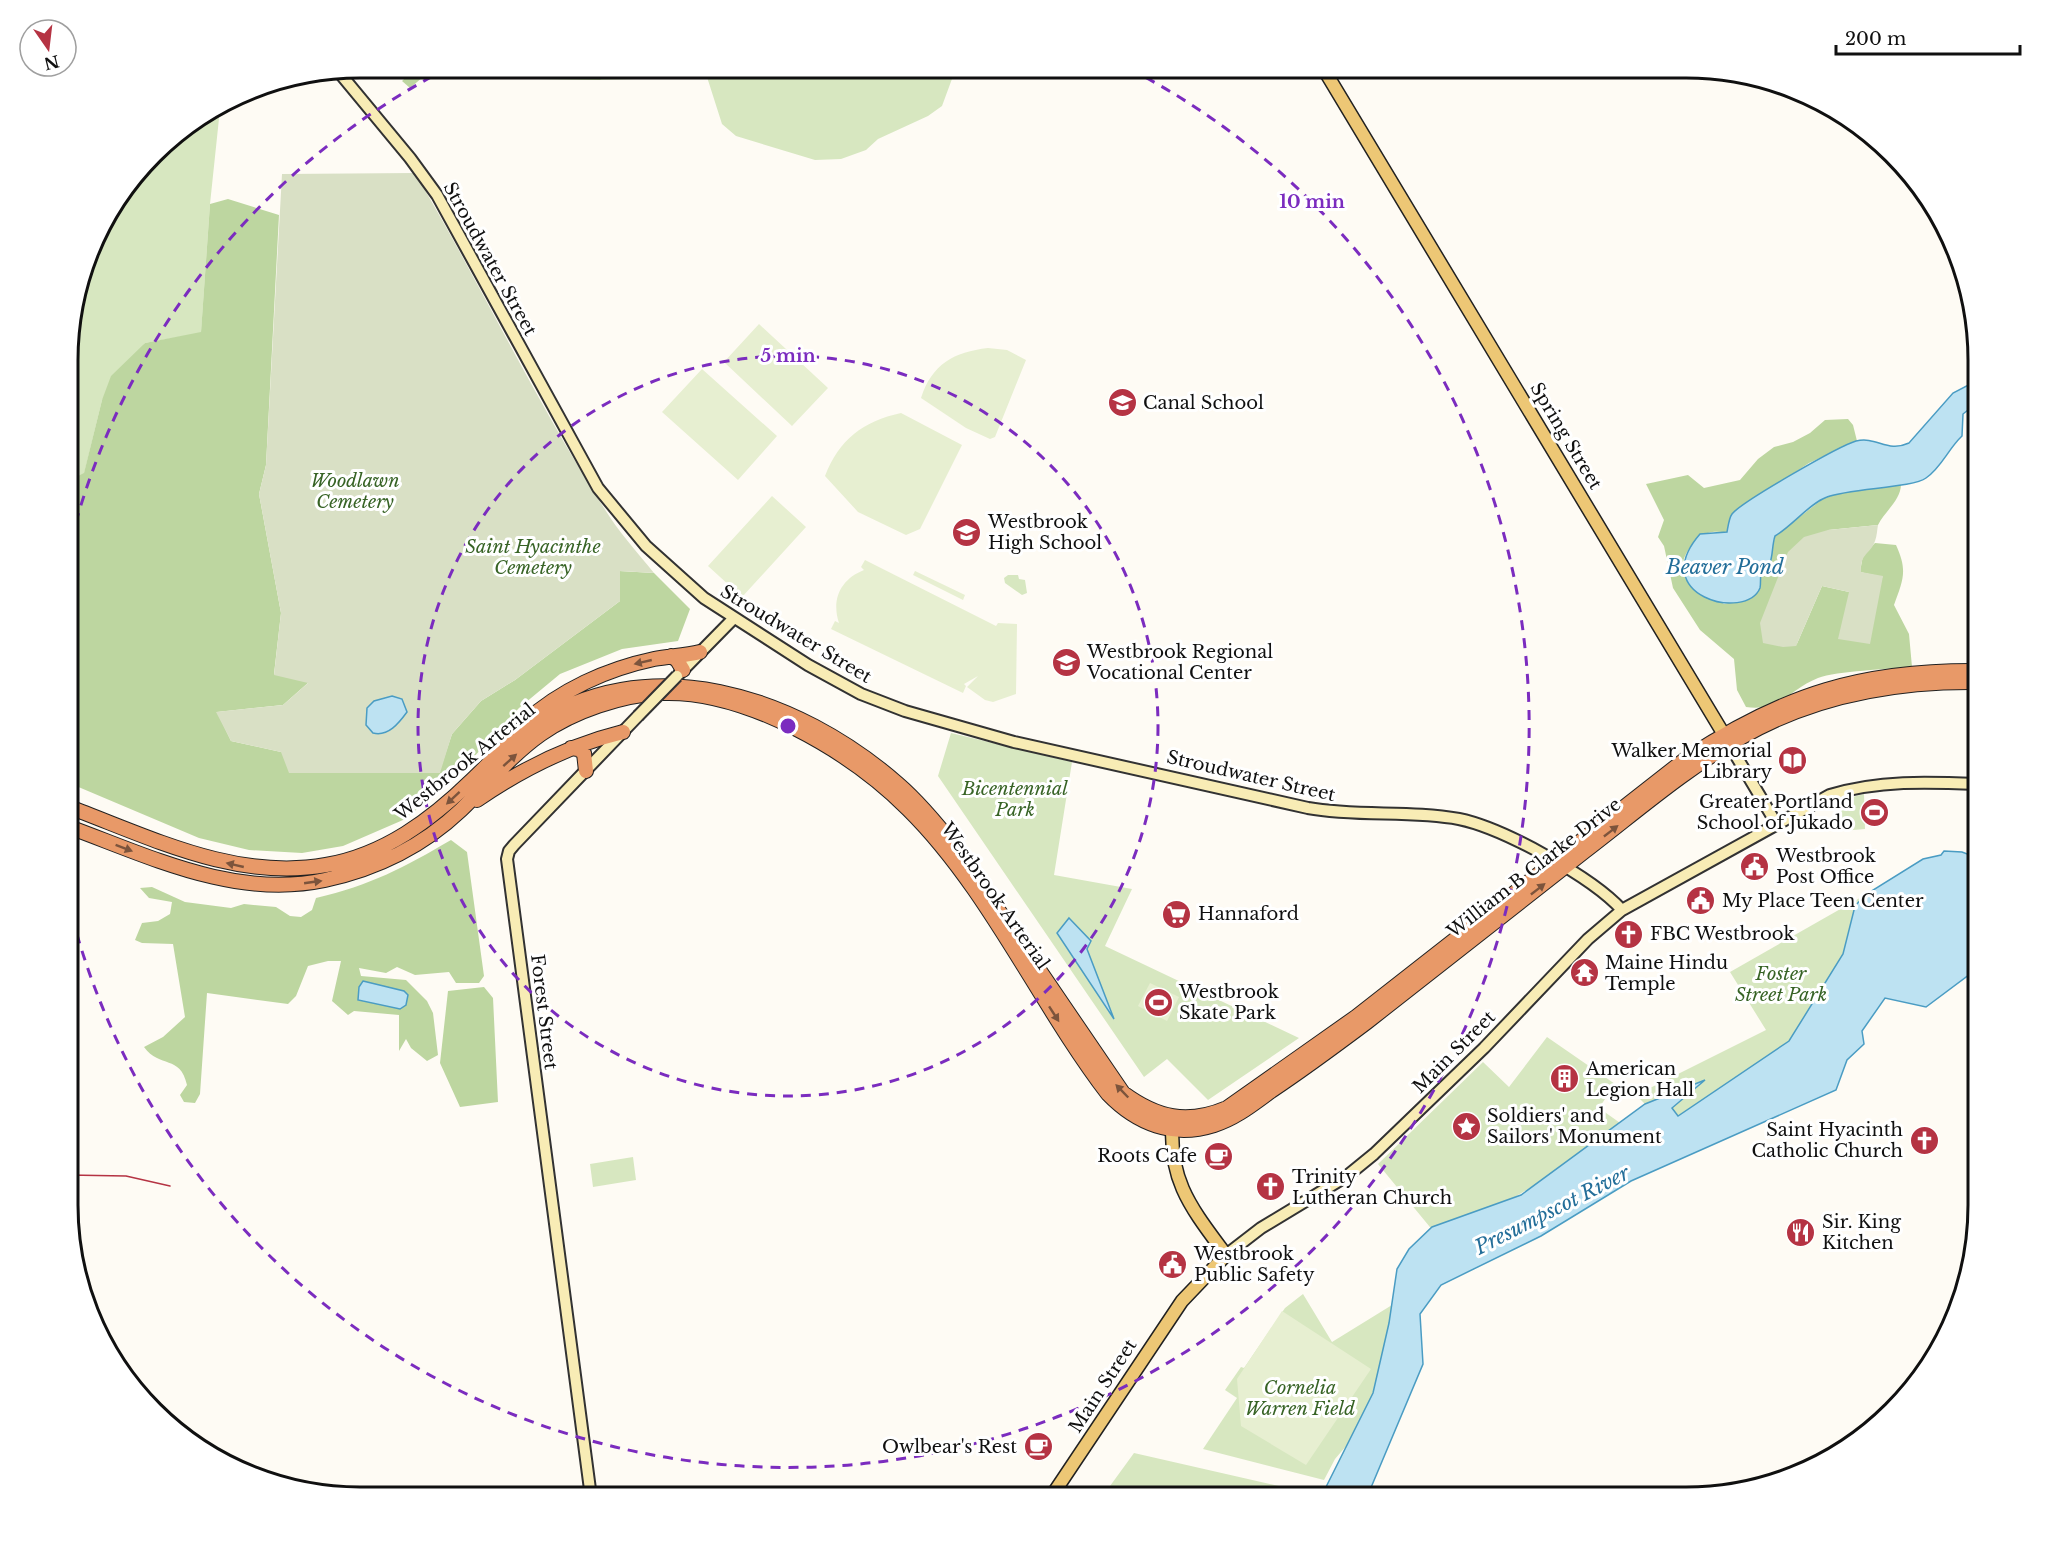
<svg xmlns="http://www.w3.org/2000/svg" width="2046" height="1565" font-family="'Libre Baskerville',serif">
  <rect width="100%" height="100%" fill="#fefbf4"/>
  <path fill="#d7e7c0" d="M629 68H956L942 106 928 116 878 139 866 150 841 159 815 160 736 136 722 124 707 77 600 80Z
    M220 109 210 204 201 333 145 343 102 400 84 474 70 480V321L106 214 167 140Z
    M1008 575H1018L1019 579 1025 580 1027 593 1022 595 1005 583 1004 578Z
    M951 733 1072 762 1054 875 1132 889 1105 946 1299 1038 1208 1100 1167 1059 1144 1077 938 776Z
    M1864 794 1865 829 1842 831 1833 802Z
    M1865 895 1855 906 1843 954 1789 1041 1678 1116 1671 1108 1703 1081 1645 1104 1636 1095 1766 1030 1730 972Z
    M1547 1037 1615 1084 1599 1108 1623 1125C1586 1151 1549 1177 1510 1200 1483 1215 1457 1212 1434 1232L1378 1164 1483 1062 1509 1087Z
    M633 1157 636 1180 593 1187 590 1164Z
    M1303 1294 1332 1342 1392 1305 1387 1367 1347 1445 1335 1459 1324 1480 1203 1449 1237 1398 1225 1390 1241 1367 1244 1368 1285 1308Z
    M1134 1453 1322 1496 1102 1497Z"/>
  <path fill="#bdd6a0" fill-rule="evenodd" d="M416 68H629L600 80 423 77 410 88 402 81Z
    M228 199 279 215 266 465 259 494 281 613 274 674 309 682 283 705 217 712 231 741 281 752 439 773 452 734 481 701 515 680 620 601 619 571 654 573 690 609 678 641 622 649 560 674 519 708 447 786 403 820 343 846 302 853 249 850 199 838 69 783 70 480 84 473 102 400 111 376 145 343 201 332 210 204Z
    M1848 419 1853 425 1857 441 1809 463 1732 514 1727 532C1721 532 1713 531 1708 533 1692 538 1673 566 1688 581 1698 590 1713 597 1724 604L1752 597 1760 589 1761 574 1769 565 1775 536 1824 498 1851 490 1901 484C1901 500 1885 511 1878 525L1828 530 1796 646 1822 586 1849 592 1883 577 1860 572 1863 555 1875 543 1896 545C1908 571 1903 580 1894 605L1909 634 1912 667C1889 669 1837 671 1818 678 1790 689 1780 712 1746 707L1737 690 1734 659 1700 630 1673 588 1664 546 1658 537 1664 520 1646 484 1688 475 1704 488 1740 480 1758 459 1774 447 1793 442 1810 433 1825 420Z
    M451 840 467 852 484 976 479 983H456L449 972 415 975 397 967 386 973 359 968 361 976 406 980 427 1001 433 1013 438 1055 427 1061 411 1048 406 1039 399 1051V1015L354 1011 348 1015 332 1001 341 961H328L308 966 296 996 288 1004 207 993 200 1094 195 1103 184 1102 180 1095 187 1085C180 1054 160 1069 144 1047L163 1037 185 1017 173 944 142 943 135 940 142 923 158 921 170 914 172 902 149 898 140 888 152 887 185 902 231 908 244 904 276 907 290 916 301 917 312 910 316 898C371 885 403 868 451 840ZM359 987 406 1005 400 1008 358 1000Z
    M484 987 493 998 498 1102 460 1107 440 1063 448 991Z"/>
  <path fill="#d9e0c5" d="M415 173C480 283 535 400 604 508 618 531 637 552 654 573L620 571V601L515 680 481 701 452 734 440 773H289L281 752 231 741 216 712 283 705 308 683 274 675 281 613 259 494 266 465 282 174Z
    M1878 525C1877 530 1877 536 1875 541 1870 555 1860 553 1861 572L1883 576 1870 644 1838 639 1849 592 1822 586 1796 646 1783 647 1763 643 1760 623 1788 552 1804 537 1828 530Z"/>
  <path fill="#e7efd1" d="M759 324 828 388 792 426 724 362Z
    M988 348 1007 350 1026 360 995 437 990 439 966 428 921 398C932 364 954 352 988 348Z
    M702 369 777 436 738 480 662 412Z
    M901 413 962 445 920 529 906 535 858 512 825 476C839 440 863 421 901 413Z
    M772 496 806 527 742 597 708 566Z
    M865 560 996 626 998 623 1017 624 1016 694 993 702 985 700 967 687 978 676 964 684 966 686 963 693 831 629 835 621 839 623C831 599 841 579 864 570L861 567Z
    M915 571 965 595 963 600 913 575Z
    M1150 983 1179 997 1167 1021 1138 1006Z
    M1282 1311 1371 1369 1306 1465 1241 1426 1237 1379Z"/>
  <path fill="#bde2f2" stroke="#4a9cc3" stroke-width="1.5" d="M1978 380V402L1963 414 1962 436C1948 449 1942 467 1926 478 1913 488 1850 488 1827 497 1810 503 1792 526 1775 536 1772 545 1773 555 1770 563 1768 568 1763 570 1761 574 1760 578 1761 584 1760 588 1746 622 1646 596 1700 534L1727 532C1728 527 1729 518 1732 514 1741 502 1839 446 1856 441 1877 436 1887 453 1909 443L1953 393Z
    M392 696 402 699 407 712C399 723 388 737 373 733L366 725 367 708 374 701Z
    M1944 851 1962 852 1978 858V968L1926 1007 1885 998 1862 1031 1864 1044 1847 1060 1836 1090 1631 1181 1541 1236 1441 1285 1420 1314 1423 1364 1367 1497H1321L1373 1393 1389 1323 1397 1269 1409 1249 1432 1227 1521 1195 1645 1104 1705 1080 1672 1108 1678 1116 1789 1041 1843 954 1855 906 1865 895 1923 859 1941 855Z
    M1069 918 1091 941 1087 949 1114 1019 1057 933Z
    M363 981 404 991 408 995 406 1005 400 1009 358 1000 359 987Z"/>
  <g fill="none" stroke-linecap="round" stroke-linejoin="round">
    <defs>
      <path id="secondary" d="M338 71 410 158 437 195 598 488 646 546 704 598 808 665 861 694 905 711 1014 742 1308 808C1357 817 1411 810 1459 819 1503 828 1592 877 1622 910
        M679 674 733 619
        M1729 744 1776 823
        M1226 1255 1261 1228 1347 1176 1374 1154 1484 1048 1588 939 1622 910 1830 795C1878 780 1928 782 1978 784
        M591 1497 507 859 509 851 514 845 638 716"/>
      <path id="primary" d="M1323 68 1729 743
        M1051 1497 1182 1301 1226 1255C1192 1209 1167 1180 1173 1119"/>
      <path id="highway" d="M671 656 677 660 683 670
        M524 723C560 690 607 669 654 659 669 656 685 656 700 652
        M571 748 578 749 584 753 586 771
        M477 800C522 769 570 745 623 732
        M69 807C152 838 236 881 326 865 384 855 431 820 472 780 490 763 508 743 528 729 646 645 798 696 898 784 920 803 938 825 956 848L1123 1093C1157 1118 1187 1125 1227 1108L1356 1017 1687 758C1785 694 1862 670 1978 671
        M69 827C151 857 235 899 325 880 376 869 423 846 461 810 488 784 510 756 541 734 574 711 621 695 662 693 746 690 850 751 908 809 989 889 1039 1004 1108 1094 1137 1124 1173 1138 1214 1125 1236 1118 1253 1104 1271 1091 1304 1069 1335 1046 1367 1022 1439 965 1512 908 1585 851 1636 812 1685 769 1742 737 1815 695 1895 681 1978 682"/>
    </defs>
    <use href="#secondary" stroke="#323232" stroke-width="14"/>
    <use href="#primary" stroke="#212121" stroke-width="15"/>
    <use href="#highway" stroke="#212121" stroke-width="16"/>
    <use href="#secondary" stroke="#f8ecb5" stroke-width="10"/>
    <use href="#primary" stroke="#edc775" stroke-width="12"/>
    <use href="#highway" stroke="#e89968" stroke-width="14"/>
    <path stroke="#b53343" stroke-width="1.5" d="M68 1175 126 1176 170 1186"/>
    <defs>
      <path id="secondary-bridge" d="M638 716 677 676"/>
    </defs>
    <use href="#secondary-bridge" stroke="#323232" stroke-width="14" stroke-linecap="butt"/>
    <use href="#secondary-bridge" stroke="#f8ecb5" stroke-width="10"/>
  </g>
  <defs><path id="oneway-solid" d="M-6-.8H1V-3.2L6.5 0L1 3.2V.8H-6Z" transform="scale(1.5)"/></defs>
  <g fill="#7c543c">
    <use href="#oneway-solid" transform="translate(643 662) rotate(167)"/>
    <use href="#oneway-solid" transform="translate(510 760) rotate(-42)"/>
    <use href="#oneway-solid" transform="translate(453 798) rotate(137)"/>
    <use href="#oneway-solid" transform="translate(1611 831) rotate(-38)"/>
    <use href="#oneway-solid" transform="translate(124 848) rotate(21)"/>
    <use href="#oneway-solid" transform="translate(235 865) rotate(-167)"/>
    <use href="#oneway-solid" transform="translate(313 882) rotate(-8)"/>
    <use href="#oneway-solid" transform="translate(1538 889) rotate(-38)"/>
    <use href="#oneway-solid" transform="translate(1054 1014) rotate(57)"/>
    <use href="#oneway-solid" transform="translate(1122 1091) rotate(-134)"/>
  </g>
  <g fill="none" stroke="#7b2cbf" stroke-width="3" stroke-dasharray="10 8">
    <circle cx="788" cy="726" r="370"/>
    <path d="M71 540A741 741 0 0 1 446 69M1130 69A741 741 0 1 1 69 905"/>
  </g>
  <defs>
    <symbol id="school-disc" viewBox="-11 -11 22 22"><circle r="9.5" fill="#b53343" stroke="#fff"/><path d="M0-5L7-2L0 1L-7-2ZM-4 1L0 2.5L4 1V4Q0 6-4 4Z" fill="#fff"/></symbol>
    <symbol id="library-disc" viewBox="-11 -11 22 22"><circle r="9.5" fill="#b53343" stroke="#fff"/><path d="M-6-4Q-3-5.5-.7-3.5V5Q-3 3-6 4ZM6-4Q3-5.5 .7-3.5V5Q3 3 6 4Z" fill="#fff"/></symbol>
    <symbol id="stadium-disc" viewBox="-11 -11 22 22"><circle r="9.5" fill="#b53343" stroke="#fff"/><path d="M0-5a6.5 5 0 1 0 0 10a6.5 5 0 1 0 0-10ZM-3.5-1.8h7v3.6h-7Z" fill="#fff"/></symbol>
    <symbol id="civic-disc" viewBox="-11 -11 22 22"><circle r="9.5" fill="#b53343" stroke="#fff"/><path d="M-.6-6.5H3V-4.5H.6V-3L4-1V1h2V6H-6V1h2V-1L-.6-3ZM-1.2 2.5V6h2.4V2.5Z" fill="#fff"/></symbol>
    <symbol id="supermarket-disc" viewBox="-11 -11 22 22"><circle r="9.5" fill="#b53343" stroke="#fff"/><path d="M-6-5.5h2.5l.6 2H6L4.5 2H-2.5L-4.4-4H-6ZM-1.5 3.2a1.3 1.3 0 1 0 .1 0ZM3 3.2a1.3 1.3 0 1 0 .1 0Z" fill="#fff"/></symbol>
    <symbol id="church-disc" viewBox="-11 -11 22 22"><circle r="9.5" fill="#b53343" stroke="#fff"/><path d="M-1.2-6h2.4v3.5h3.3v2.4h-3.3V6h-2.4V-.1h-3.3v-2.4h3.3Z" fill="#fff"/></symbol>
    <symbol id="temple-disc" viewBox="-11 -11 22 22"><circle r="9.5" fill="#b53343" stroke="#fff"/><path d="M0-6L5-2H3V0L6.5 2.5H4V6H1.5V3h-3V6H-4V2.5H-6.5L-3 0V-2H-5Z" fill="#fff"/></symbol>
    <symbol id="building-disc" viewBox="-11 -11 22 22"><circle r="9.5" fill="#b53343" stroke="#fff"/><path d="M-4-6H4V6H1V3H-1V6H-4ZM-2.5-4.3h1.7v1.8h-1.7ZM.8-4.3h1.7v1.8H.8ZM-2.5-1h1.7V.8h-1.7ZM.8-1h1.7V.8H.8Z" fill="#fff"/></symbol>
    <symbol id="sight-disc" viewBox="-11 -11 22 22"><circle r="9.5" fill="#b53343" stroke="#fff"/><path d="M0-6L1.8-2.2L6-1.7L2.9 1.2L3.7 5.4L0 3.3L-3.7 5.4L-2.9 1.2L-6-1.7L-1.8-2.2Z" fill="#fff"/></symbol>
    <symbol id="cafe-disc" viewBox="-11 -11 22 22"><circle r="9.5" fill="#b53343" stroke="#fff"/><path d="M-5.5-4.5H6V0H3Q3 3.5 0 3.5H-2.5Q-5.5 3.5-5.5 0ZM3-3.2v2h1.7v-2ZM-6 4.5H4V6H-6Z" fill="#fff"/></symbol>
    <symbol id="restaurant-disc" viewBox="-11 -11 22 22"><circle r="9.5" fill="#b53343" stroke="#fff"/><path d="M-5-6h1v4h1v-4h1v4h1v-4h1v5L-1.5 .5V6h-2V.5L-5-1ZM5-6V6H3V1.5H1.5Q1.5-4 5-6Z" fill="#fff"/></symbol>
  </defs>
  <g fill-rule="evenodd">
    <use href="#school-disc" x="1106" y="386" width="33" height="33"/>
    <use href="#school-disc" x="950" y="516" width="33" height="33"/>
    <use href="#school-disc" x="1050" y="646" width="33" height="33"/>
    <use href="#library-disc" x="1776" y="744" width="33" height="33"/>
    <use href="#stadium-disc" x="1858" y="796" width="33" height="33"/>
    <use href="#civic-disc" x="1738" y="850" width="33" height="33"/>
    <use href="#civic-disc" x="1684" y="884" width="33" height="33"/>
    <use href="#supermarket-disc" x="1160" y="898" width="33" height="33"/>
    <use href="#church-disc" x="1612" y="918" width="33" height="33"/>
    <use href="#temple-disc" x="1568" y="956" width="33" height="33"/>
    <use href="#stadium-disc" x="1142" y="986" width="33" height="33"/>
    <use href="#building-disc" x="1548" y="1062" width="33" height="33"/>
    <use href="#sight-disc" x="1450" y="1110" width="33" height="33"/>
    <use href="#church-disc" x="1908" y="1124" width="33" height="33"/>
    <use href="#cafe-disc" x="1202" y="1140" width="33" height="33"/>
    <use href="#church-disc" x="1254" y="1170" width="33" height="33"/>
    <use href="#restaurant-disc" x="1784" y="1216" width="33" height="33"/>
    <use href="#civic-disc" x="1156" y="1248" width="33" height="33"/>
    <use href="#cafe-disc" x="1022" y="1430" width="33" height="33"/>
  </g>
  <g text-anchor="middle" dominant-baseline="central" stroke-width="6" stroke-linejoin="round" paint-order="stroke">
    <g font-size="18" fill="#101010" stroke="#fff">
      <text transform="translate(490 259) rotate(61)">Stroudwater Street</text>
      <text transform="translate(1566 436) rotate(59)">Spring Street</text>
      <text transform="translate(796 634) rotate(31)">Stroudwater Street</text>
      <text transform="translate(465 762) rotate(-39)">Westbrook Arterial</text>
      <text transform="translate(1251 776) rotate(13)">Stroudwater Street</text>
      <text transform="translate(1534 868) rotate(-38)">William B Clarke Drive</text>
      <text transform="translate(995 896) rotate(55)">Westbrook Arterial</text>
      <text transform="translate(544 1012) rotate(83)">Forest Street</text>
      <text transform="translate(1454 1052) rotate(-45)">Main Street</text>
      <text transform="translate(1103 1386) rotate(-57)">Main Street</text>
    </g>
    <g font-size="18" fill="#101010" stroke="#fff" text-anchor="start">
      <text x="1143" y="403">Canal School</text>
      <text x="988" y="522">Westbrook<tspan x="988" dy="21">High School</tspan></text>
      <text x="1087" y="652">Westbrook Regional<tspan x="1087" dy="21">Vocational Center</tspan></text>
      <text x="1772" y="751" text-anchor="end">Walker Memorial<tspan x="1772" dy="21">Library</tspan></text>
      <text x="1853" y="802" text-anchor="end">Greater Portland<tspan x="1853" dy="21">School of Jukado</tspan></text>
      <text x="1776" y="856">Westbrook<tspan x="1776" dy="21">Post Office</tspan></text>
      <text x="1722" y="901">My Place Teen Center</text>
      <text x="1198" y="914">Hannaford</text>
      <text x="1650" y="934">FBC Westbrook</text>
      <text x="1605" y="963">Maine Hindu<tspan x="1605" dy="21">Temple</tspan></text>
      <text x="1179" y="992">Westbrook<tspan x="1179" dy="21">Skate Park</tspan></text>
      <text x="1586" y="1069">American<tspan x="1586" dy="21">Legion Hall</tspan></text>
      <text x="1487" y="1116">Soldiers' and<tspan x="1487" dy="21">Sailors' Monument</tspan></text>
      <text x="1903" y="1130" text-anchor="end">Saint Hyacinth<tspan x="1903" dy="21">Catholic Church</tspan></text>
      <text x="1197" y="1156" text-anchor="end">Roots Cafe</text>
      <text x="1292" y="1177">Trinity<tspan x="1292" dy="21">Lutheran Church</tspan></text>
      <text x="1822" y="1222">Sir. King<tspan x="1822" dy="21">Kitchen</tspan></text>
      <text x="1194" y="1254">Westbrook<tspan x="1194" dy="21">Public Safety</tspan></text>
      <text x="1017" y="1447" text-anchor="end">Owlbear's Rest</text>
    </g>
    <g font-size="18" font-style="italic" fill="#376325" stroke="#fff">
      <text x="355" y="481">Woodlawn<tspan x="355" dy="21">Cemetery</tspan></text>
      <text x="533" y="547">Saint Hyacinthe<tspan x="533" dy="21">Cemetery</tspan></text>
      <text x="1015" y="789">Bicentennial<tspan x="1015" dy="21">Park</tspan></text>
      <text x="1781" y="974">Foster<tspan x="1781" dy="21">Street Park</tspan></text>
      <text x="1300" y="1388">Cornelia<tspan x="1300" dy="21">Warren Field</tspan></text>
    </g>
    <g font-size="20" font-style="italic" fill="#236e99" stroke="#fff">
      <text x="1725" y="567">Beaver Pond</text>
      <text transform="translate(1552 1210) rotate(-27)">Presumpscot River</text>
    </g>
  </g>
  <path d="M0 0H2046V1565H0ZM360 78H1686A282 282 0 0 1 1968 360V1205A282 282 0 0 1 1686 1487H360A282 282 0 0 1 78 1205V360A282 282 0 0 1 360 78Z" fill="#fff" fill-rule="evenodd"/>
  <path fill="none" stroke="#101010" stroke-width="3" d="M360 78H1686A282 282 0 0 1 1968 360V1205A282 282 0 0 1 1686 1487H360A282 282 0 0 1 78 1205V360A282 282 0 0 1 360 78Z"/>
  <circle cx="788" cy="726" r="9" fill="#7b2cbf" stroke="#fff" stroke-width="3"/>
  <g font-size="18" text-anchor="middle" font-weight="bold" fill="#7b2cbf" stroke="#fff" stroke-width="6" stroke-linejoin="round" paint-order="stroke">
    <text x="1312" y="208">10 min</text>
    <text x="788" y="362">5 min</text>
  </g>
  <g transform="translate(48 48) rotate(166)"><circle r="28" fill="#ffffff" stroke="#9f9f9f" stroke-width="1.5"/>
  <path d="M0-4.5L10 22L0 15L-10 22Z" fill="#b53343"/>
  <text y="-9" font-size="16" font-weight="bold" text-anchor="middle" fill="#101010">N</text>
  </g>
  <path d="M1836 45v9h184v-9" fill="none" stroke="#101010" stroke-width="3"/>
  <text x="1845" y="45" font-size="18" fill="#101010" stroke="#ffffff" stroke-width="4.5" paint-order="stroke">200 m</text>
</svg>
